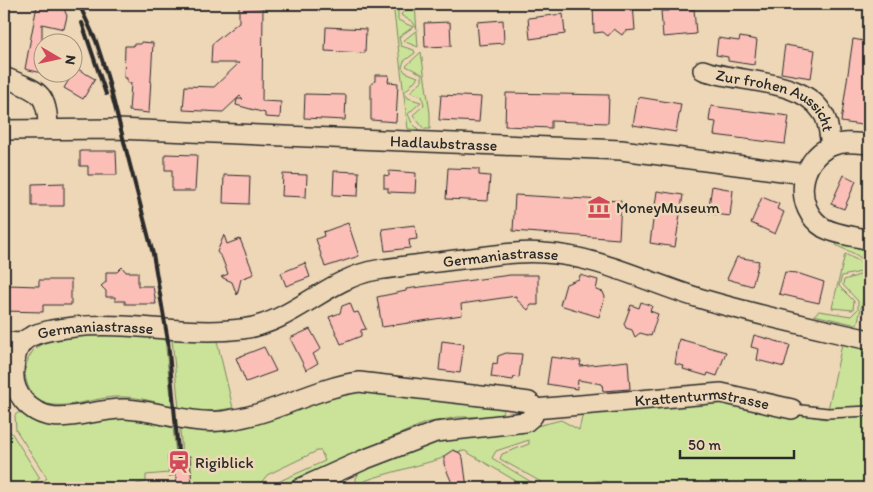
<svg xmlns="http://www.w3.org/2000/svg" width="873" height="492" font-family="Itim,sans-serif">
  <rect width="100%" height="100%" fill="#eed7b6"/>
  <filter id="ink" filterUnits="userSpaceOnUse"><feTurbulence type="fractalNoise" baseFrequency=".02" numOctaves="2"/><feDisplacementMap in="SourceGraphic" scale="10" xChannelSelector="R" yChannelSelector="G"/><feConvolveMatrix kernelMatrix="1 2 1 2 8 2 1 2 1" color-interpolation-filters="sRGB"/></filter>
  <g filter="url(#ink)">
    <path fill="#cae399" stroke="#7a8762" fill-rule="evenodd" d="M393 4H409L398 10V20L413 27 399 37 401 46 414 50 415 53 404 61 402 67 405 72 418 77 405 92 408 98 421 102 408 114 412 123 419 130 408 129Z
      M413 4H415L418 47 403 41 417 30 413 22 402 16 401 14Z
      M421 52 430 113V129H424L413 115 424 105 422 96 410 92 422 81V74L406 66Z
      M837 242 869 251V275L857 325 814 315 819 311 851 316 858 309V301L843 285 844 280 863 274 867 265C861 254 846 251 836 245Z
      M845 254 859 261 863 266 861 272 842 276 839 286 854 301 853 310 832 308Z
      M122 335 165 338 172 407C153 401 135 396 116 397 89 397 39 423 27 383 23 372 26 360 33 351 49 332 98 336 122 335Z
      M172 339 217 341 233 408 212 411 179 409Z
      M842 344 869 350V488H616L605 481H597L572 488H528L465 451 452 452 440 459 376 477 344 488 356 483V478L361 470 439 440 474 435 505 434 561 420 579 430 583 413 727 402 826 419ZM529 440V444L502 454 500 459 541 482V488L492 458 496 451Z
      M359 390 504 408 502 414 494 417H458L425 423 276 488H271L282 480 325 461 321 451H317L267 475 257 488H227L223 482 211 484 210 488H192L190 456H182L180 429 214 432 234 430Z
      M21 411C54 438 76 420 113 418 134 417 153 423 173 428L176 454 168 455 169 473 146 475V482L137 484 131 488H35L47 478 16 430 15 415Z
      M11 432 40 478 28 488H4V434Z"/>
    <path fill="#fbbfb8" stroke="#2b2b2b" d="M39 4H62L67 16 64 29 42 24V73L25 69 37 5Z
      M593 4H633L635 30 625 31 622 35 614 29 608 36 603 32 594 33Z
      M675 4 687 9H694L696 34 663 37 661 11H669Z
      M239 6 263 8 262 101 281 102 280 118 265 117V113L236 105 237 99H243L240 96 223 112 183 110 185 86 214 87 239 63H211L212 44 239 22Z
      M563 14 565 34 530 39 528 18Z
      M503 20 504 43 479 45 477 22Z
      M450 22 451 46 425 47 424 23Z
      M326 27 366 29 365 53 325 51Z
      M740 37 757 40 754 65 728 61V57L716 55 718 38 739 41Z
      M853 39 869 42V126L841 122Z
      M141 42 153 43 149 113 129 111 131 83H127V78H124L125 46H133V44H141Z
      M785 45 815 50 811 78 781 73Z
      M76 68 95 79 83 99 64 88Z
      M375 75H389L388 82 398 83 396 122 371 120V84L375 81Z
      M506 93 609 95 608 123 551 121V128L505 126Z
      M305 94 346 95 345 120 304 118Z
      M441 95 481 97 479 122 439 120Z
      M638 97 681 104 676 132 633 125Z
      M711 106 789 116 785 144 714 135 716 122 709 121Z
      M80 151H116L117 175H88V166H80Z
      M165 154 197 155 195 191H172V170H165Z
      M448 168 479 169V175L490 176 488 201 446 199Z
      M334 171 359 172 358 196 333 195Z
      M389 171 416 173 415 193 388 192V188H384V175L389 176Z
      M283 174 307 175 306 197 282 196Z
      M224 175 250 176 249 204 223 203Z
      M844 175 856 181 844 209 831 204Z
      M64 183V206H32V184Z
      M712 186 733 190 730 216 708 213Z
      M657 191 683 195 675 247 650 243Z
      M515 195 621 201 619 239 513 231Z
      M762 197 779 204 777 209 784 212 775 234 751 223Z
      M348 223 359 256 325 267 316 239 324 236 323 232 326 231Z
      M415 225 417 239 409 240 410 248 385 251 382 229Z
      M224 235 227 244 240 239 254 274 241 279 237 295 232 282 221 277 228 274 222 258 217 252Z
      M737 257 759 261 752 286 727 279Z
      M305 263 310 277 286 286 281 273Z
      M122 267 126 272H138V286H153L156 304H125V301H115V297H106V291L101 286 106 282V272H117Z
      M785 272 797 273 824 282 819 303 779 294Z
      M510 275H538V305H531L528 310 516 299V296L461 304 462 315 382 327 377 297 406 291V289Z
      M580 275 598 280 596 290 603 292 605 297 599 317 560 305 566 284 579 279Z
      M39 280H71V305H43V312L4 311V292H7V285L39 286Z
      M641 302 652 306 650 311 658 314 651 336 640 333 635 337 632 330 626 328 624 324 631 305 639 308Z
      M350 303 354 313 358 312 366 329 361 330V336L341 344 329 317 340 313 342 306Z
      M310 329 321 349 313 354 318 363 306 370 290 338Z
      M754 335 790 345 784 367 757 360 759 349 751 347Z
      M679 339 726 352 717 376 708 373 707 376 683 369 684 366 675 364Z
      M442 341 464 344 460 373 439 370Z
      M264 347 276 371 246 382 236 358Z
      M506 353 522 354 519 378 514 377 513 380 491 377 493 363 497 364 498 356Z
      M551 357 581 361 580 366 628 361 630 389 603 391 602 384 578 380 577 389 547 384Z
      M453 450 460 453 463 458 467 488H454L444 464V456Z
      M190 456 192 488H177L176 475 169 476 168 457Z"/>
    <g fill="none" stroke-linecap="round" stroke-linejoin="round">
      <defs>
        <path id="lane" d="M792 409 828 413 869 411"/>
        <g id="street">
          <path id="s1" d="M703 70C737 83 801 78 822 112 829 121 829 135 831 146"/>
          <path d="M4 77C36 91 48 90 48 129"/>
          <path id="s2" d="M4 130 117 129 621 150 805 174"/>
          <path d="M869 144C856 143 843 141 831 146 798 160 793 209 824 228 837 235 855 236 869 240"/>
          <path d="M4 342 21 343"/>
          <path id="s3" d="M534 409 721 393 792 409"/>
          <path id="s4" d="M301 488 363 460 436 432 526 422 533 416 534 407 529 402 507 399 359 382C314 388 274 414 229 420 193 426 161 411 126 409 91 407 50 433 23 400 16 391 13 380 14 370 15 357 17 343 30 337 43 330 60 329 74 327 130 321 186 336 242 329 293 323 327 278 377 270 411 265 446 261 480 257 501 254 523 251 544 253 598 256 649 283 699 298 755 315 813 327 869 340"/>
        </g>
      </defs>
      <use href="#lane" stroke="#2b2b2b" stroke-width="12"/>
      <use href="#street" stroke="#2b2b2b" stroke-width="22"/>
      <use href="#lane" stroke="#eed7b6" stroke-width="9"/>
      <use href="#street" stroke="#eed7b6" stroke-width="19"/>
      <path stroke="#2b2b2b" stroke-width="4" d="M79 4 96 41 106 72 153 254 168 341 179 462
        M82 23 106 94"/>
    </g>
  </g>
  <defs>
    <symbol id="museum-bare" viewBox="-9 -9 18 18"><path d="M0-6L6-3V-2H-6V-3ZM-5-1h2V3h-2ZM-1-1h2V3h-2ZM3-1h2V3H3ZM-6 4H6V6H-6Z" fill="#d1495b" stroke="#eed7b6" stroke-width="2.5" paint-order="stroke"/></symbol>
    <symbol id="station-bare" viewBox="-9 -9 18 18"><path d="M-3-6H3Q5-6 5-4V2Q5 4 3 4L4.5 6H3L1.5 4h-3L-3 6H-4.5L-3 4Q-5 4-5 2V-4Q-5-6-3-6ZM-3.5-4v3h7v-3ZM-3.5 1v1.5H-2V1ZM2 1v1.5H3.5V1Z" fill="#d1495b" stroke="#eed7b6" stroke-width="2.5" paint-order="stroke"/></symbol>
  </defs>
  <g fill-rule="evenodd">
    <use href="#museum-bare" x="583" y="191" width="32" height="32"/>
    <use href="#station-bare" x="163" y="446" width="32" height="32"/>
  </g>
  <g text-anchor="middle" dominant-baseline="central" stroke-width="5" stroke-linejoin="round" paint-order="stroke">
    <g font-size="16" fill="#2b2b2b" stroke="#eed7b6">
      <text stroke="none"><textPath href="#s1" startOffset="82">Zur frohen Aussicht</textPath></text>
      <text stroke="none"><textPath href="#s2" startOffset="440">Hadlaubstrasse</textPath></text>
      <text stroke="none"><textPath href="#s4" startOffset="1339">Germaniastrasse</textPath></text>
      <text stroke="none"><textPath href="#s4" startOffset="919">Germaniastrasse</textPath></text>
      <text stroke="none"><textPath href="#s3" startOffset="169">Krattenturmstrasse</textPath></text>
    </g>
    <g font-size="16" fill="#2b2b2b" stroke="#eed7b6" text-anchor="start">
      <text x="616" y="207">MoneyMuseum</text>
      <text x="195" y="462">Rigiblick</text>
    </g>
  </g>
  <rect width="873" height="492" fill="none" stroke="#eed7b6" stroke-width="20"/>
  <rect x="10" y="10" width="853" height="472" fill="none" stroke="#2b2b2b" stroke-width="2" filter="url(#ink)"/>
  <g transform="translate(58 58) rotate(99)"><circle r="24" fill="#eed7b6" stroke="#a0927e"/>
  <path d="M0-4L9 19L0 12L-9 19Z" fill="#d1495b"/>
  <text y="-8" font-size="14" font-weight="bold" text-anchor="middle" fill="#2b2b2b">N</text>
  </g>
  <path d="M680 450v8h114v-8" fill="none" stroke="#2b2b2b" stroke-width="2.5"/>
  <text x="688" y="450" font-size="15" fill="#2b2b2b" stroke="#eed7b6" stroke-width="4" paint-order="stroke">50 m</text>
</svg>
